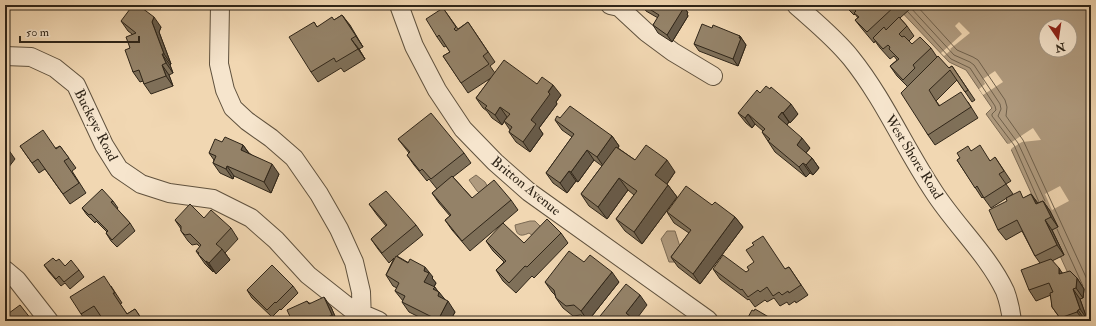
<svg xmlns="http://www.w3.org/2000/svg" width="1096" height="326" font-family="'IM FELL Double Pica',serif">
  <rect width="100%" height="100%" fill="#f1d7b2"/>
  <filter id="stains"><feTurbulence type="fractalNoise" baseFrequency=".005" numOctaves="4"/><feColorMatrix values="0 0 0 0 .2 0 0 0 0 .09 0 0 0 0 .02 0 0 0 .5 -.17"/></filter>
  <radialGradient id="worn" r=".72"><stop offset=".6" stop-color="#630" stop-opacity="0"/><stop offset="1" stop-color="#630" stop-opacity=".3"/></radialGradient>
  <path fill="#af9a7e" stroke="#7c6b55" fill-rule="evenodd" d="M895 5H1091V321H1087L1078 295 1010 147 986 114 992 108 966 70 949 62ZM1046 26H1070V50H1046Z
    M476 175 485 182 490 191 484 197 477 191 469 180Z
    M530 221H535L541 227 533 236 529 233C519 238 516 234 515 225Z
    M667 231H675L682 253 676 262H669L661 239Z"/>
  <path fill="#f1d7b2" d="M959 22 970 33 950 49 951 50 944 56 941 53 962 34 955 26Z
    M995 71 1003 82 983 95 979 89 985 84 983 79Z
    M1033 128 1041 140 1022 142 1012 148 1010 152 1005 143 1009 144Z
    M1060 186 1069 201 1052 210 1045 194Z"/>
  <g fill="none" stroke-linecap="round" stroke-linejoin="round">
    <path stroke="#6f604b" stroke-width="1" d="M916 5 957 50 973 57 978 60 1005 100 1007 107 1006 116 1023 140 1091 288
      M910 7 954 55 970 62 974 65 1000 104 1001 109 998 116 1018 143 1045 201
      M908 12 951 59 970 68 995 106 996 110 992 114V116L1014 145 1039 202
      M1057 229 1083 286"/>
    <defs>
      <path id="minor" d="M220 5 219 64 225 90 233 108 247 121 271 138 294 158 319 194 339 229 354 262 361 292 362 321
        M399 5 414 46 437 90 463 129 495 162 529 192 708 320
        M610 5 619 7 646 32 673 52 713 76
        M796 5C815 22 835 38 851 58 884 99 905 149 934 192 956 226 988 255 1005 291 1008 299 1011 313 1012 321
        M5 56 31 57 55 68 76 85 104 145 119 169 141 184 169 193 213 199 251 218 276 240 308 275 351 309 379 321
        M5 270 17 280 49 321"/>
    </defs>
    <use href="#minor" stroke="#60523e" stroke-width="20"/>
    <use href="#minor" stroke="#f6e5cd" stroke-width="18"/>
  </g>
  <path fill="#7f7059" stroke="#2f2518" d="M642 5H683L688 13 687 14 688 16 672 42 658 33 653 25 658 18 646 11Z
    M844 5H868L869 6 870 5H907L910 9 900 18 907 26 914 36 909 41 912 44 931 48 937 57 949 68 952 66 975 100 972 102 957 80 936 101 940 106 968 102 978 118 935 145 928 135 907 86 897 76 890 66 897 60 894 56 890 59 880 48 875 41 874 43 863 30 855 20 858 18 855 14 854 15Z
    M443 8 458 29 468 22 495 62 490 66 495 73 537 84 561 95 556 102 557 104 539 128 543 134 530 152 516 142 509 132 510 130 504 121 507 117 502 125 492 118 487 111 483 108 476 98 491 78 468 93 443 56 450 52 446 46 444 47 437 37Z
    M342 15 363 47 359 49 365 59 344 72 341 68 318 82 311 72 314 22 317 27 334 20Z
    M121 21 161 27 159 32 171 64 170 65 173 73 169 75 173 86 151 94 144 84 143 81 140 82 133 72 130 48 132 34 128 31Z
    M712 28 740 36 746 45 738 66 699 51 694 44Z
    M760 93 798 114 790 123 789 122 787 125 810 148 806 153 812 158 819 168 813 175 810 173 806 177 775 152 762 132 763 131 755 124 752 128 746 123 738 113Z
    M560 118 612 136 619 146 618 148 635 160 675 172 667 184 677 197 642 244 625 231 616 219 634 195 628 190 607 219 589 206 581 194 602 166 594 160 578 182 576 181 567 193 553 183 546 173 572 137 562 130 555 120Z
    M398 139 464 153 471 163 453 177 472 198 511 200 518 210 470 251 452 230 445 220 450 216 439 203 432 193 437 189 429 179 427 181 414 165 407 155 409 153Z
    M222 142 243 145 249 153 279 174 271 193 234 176 233 179 220 173 213 163 214 160 209 153Z
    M20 146 56 148 60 146 76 168 72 171 86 193 70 204 45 169 39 173Z
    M971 151 991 161 995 157 1011 181 1006 184 1013 194 991 208 983 197 982 198 957 160Z
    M1031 194 1038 203 1043 201 1050 211 1058 227 1052 230 1064 255 1052 261 1062 273 1077 278 1084 289 1083 298 1080 299 1087 319 1085 320 1084 321H1062L1052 307 1051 295 1036 301 1029 290 1040 263 1035 256 1022 231 1006 240 998 230 1024 198Z
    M113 201 118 208 117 209 130 223 135 231 117 247 111 241 106 233 107 232 96 221 95 223 87 215 82 208Z
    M369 204 416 225 423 235 397 256 433 277 432 278 436 283 434 287 455 312 450 321H427L409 312 402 302 403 301 395 291 397 288 393 286 386 275 394 258 389 263 378 249 371 239 386 226 377 215Z
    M712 205 735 217 743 227 700 284 678 267 671 257 689 233 674 223 667 212Z
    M204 218 231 228 238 239 225 253 230 260 216 274 214 271 213 272 205 264 196 251 200 247 197 244 192 245 188 241 181 231V229L175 220Z
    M561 233 568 243 534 278 532 276 516 293 503 281 496 270 504 262 493 251 486 241 524 243Z
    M56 261 65 266 79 270 84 277 70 289 65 283 61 286 49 272 44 265Z
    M584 262 619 282 588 321 581 315 573 316 563 308 556 298 555 295 552 292 545 282Z
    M789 267 808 295 796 303 795 301 789 305 787 302 780 306 774 298 767 302 765 300 755 307 749 299 748 300 720 279 713 269 746 272 785 269Z
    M111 286 122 303 120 304 127 314 135 309 143 321H104L101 316 93 321H86L81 314Z
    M293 286 298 293 281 310 280 309 272 317 252 298 247 290Z
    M307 301 309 303 331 307 337 321H292Z"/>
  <path fill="#685b49" stroke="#2f2518" d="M683 5 688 13 687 14 688 16 672 42 667 35Z
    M342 15 350 25 363 47 356 36Z
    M154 17 161 27 159 32 171 64 164 54 152 22Z
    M740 36 746 45 738 66 733 59Z
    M351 39 359 49 365 59Z
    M162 54 170 65 173 73 166 63Z
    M162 65 169 75 173 86 166 76Z
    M553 85 561 95 556 102 557 104 539 128 543 134 530 152 523 142 531 120Z
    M791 104 798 114 790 123 783 113Z
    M500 107 507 117 502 125 495 115Z
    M782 112 789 122 785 127 778 117Z
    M748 114 755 124 752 128 745 118Z
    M612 136 619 146 604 167 597 157Z
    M802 138 810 148 804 155 797 145Z
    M243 145 250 155 241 150Z
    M8 149 15 159 5 172V153Z
    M587 150 594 160 578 182 571 172Z
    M812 158 819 168 813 175 806 165Z
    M667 160 675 172 664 188 655 175Z
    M803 163 810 173 806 177 799 167Z
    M272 164 279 174 271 193 264 182Z
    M227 166 234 176 233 179 226 169Z
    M569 171 576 181 567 193 560 183Z
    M619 178 628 190 607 219 598 207Z
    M668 185 677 197 642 244 634 232Z
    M1031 194 1038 204H1036Z
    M1043 201 1050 211 1058 227 1051 217Z
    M735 217 743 227 700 284 693 274Z
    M1045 220 1052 230 1064 255 1057 245Z
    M222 249 230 260 216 274 209 263Z
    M206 261 214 271 213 272 206 262Z
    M425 267 433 277 432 278 436 283 431 292 424 282V271Z
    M1059 268 1066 279 1059 274Z
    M612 272 619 282 588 321 581 311Z
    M1077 278 1084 289 1083 298 1076 288Z
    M435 287 439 293V292L447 302 445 306 433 289Z
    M1073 289 1080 299 1087 319 1080 309Z
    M640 295 647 305 635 321 626 313Z
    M324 297 331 307 337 321H336L332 315Z
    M448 301 455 312 450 321H439L438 320Z
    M1078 310 1085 320 1084 321 1077 312Z"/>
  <path fill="#948268" stroke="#2f2518" d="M133 5H138L154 17 152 22 164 54H162L166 63 162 65 166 76 144 84 139 70 133 72 125 50 130 48 126 37 136 33 121 21Z
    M643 5H683L682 7 683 9 667 35 653 25 659 15Z
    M849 5H868L869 6 870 5H896L867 32 855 20 859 17 854 13 856 11 853 8 852 9Z
    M443 8 456 27 454 29 456 31 468 22 488 52 483 56 489 64 461 83 443 56 450 52 439 35 437 37 426 19Z
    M342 15 356 36 351 39 358 49 336 62 334 58 311 72 289 37 314 22 317 27 332 17 334 20Z
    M899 17 907 26 899 34 902 37 904 36 912 44 920 37 931 48 913 65 915 68 903 80 890 66 899 59 889 49 890 47 888 45 883 49 873 38 884 27 886 30Z
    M702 24 712 28 713 25 740 36 739 38H741L733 59 694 44Z
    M938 56 949 68 952 66 968 90 965 92 950 70 929 90 939 106 961 92 971 107 928 135 901 93Z
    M504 60 537 84 542 77 553 85 548 92 550 94 531 120 536 124 523 142 509 132 512 127 504 121 510 114 500 107 495 115 485 108 487 106 476 98Z
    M766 86 770 89 771 87 791 104 783 113 782 112 778 117 802 138 797 145 812 158 806 165 803 163 799 167 768 141 770 139 762 132 765 129 748 114 745 118 738 113 757 90 760 93Z
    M570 106 612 136 597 157 587 150 571 172 569 171 560 183 546 173 574 134 555 120 557 116 560 118Z
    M431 113 464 153 431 179 422 169 420 171 407 155 410 152 398 139Z
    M43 130 56 149 60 146 69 158 64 161 79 183 63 194 38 159 32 163 20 146Z
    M225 137 243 145 241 150 272 164 264 182 227 166 226 169 213 163 216 156 209 153 215 139 222 142Z
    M646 145 667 160 655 175 668 185 634 232 616 219 637 191 619 178 598 207 581 194 616 147 635 160Z
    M980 145 990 161 995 157 1004 171 999 174 1006 184 984 198 977 186 975 188 957 160 960 158 957 153 968 146 971 151Z
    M5 147 8 149 5 153Z
    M452 176 472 198 494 180 511 200 462 241 445 220 451 215 432 193Z
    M686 186 712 205 715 202 735 217 693 274 671 257 691 230 667 212Z
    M102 189 113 201 111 202 130 223 112 240 106 233 108 231 91 214 89 215 82 208Z
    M386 191 416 225 382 253 371 239 387 225 369 204Z
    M1020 191 1023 198 1031 194 1036 204 1043 201 1051 217 1045 220 1057 245 1035 256 1017 220 998 230 989 210 1007 201 1006 198Z
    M190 204 204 218 211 210 231 228 216 244 222 249 209 263 206 261V262L198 254 199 253 196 251 201 245 190 234 185 235 181 231V226L175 220Z
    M547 219 561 233 527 267 525 266 509 283 496 270 506 261 486 241 503 223 524 243Z
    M763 236 785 269 789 267 801 285 789 293 788 291 782 295 779 292 773 296 767 287 760 292 758 290 748 297 742 289 741 290 713 269 723 255 746 272 749 270 747 267 754 262 746 250 754 245 752 243Z
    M569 251 584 262 590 255 612 272 581 311 574 305 566 306 556 298 554 290 545 282Z
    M396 256 408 263 410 259 425 267 424 271 429 273 424 282 435 287 433 289 439 292 438 296 448 301 438 320 402 302 405 296 395 291 399 283 386 275Z
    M53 258 56 261 59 259 65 266 71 260 79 270 64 282 59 276 56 279 44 265Z
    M1051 259 1059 268V274L1070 271 1077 278 1076 288 1073 289 1080 309 1078 310 1077 312 1060 318 1052 307 1050 293 1053 292 1049 283 1029 290 1021 270Z
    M272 265 293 286 276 303 275 302 267 310 247 290Z
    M104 276 115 293H113L127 314 135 309 143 321H104L94 306 81 314 70 297Z
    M626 284 640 295 626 313 635 321H596Z
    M324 297 332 315 324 319 325 321H292L287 310 307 301 309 304Z
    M20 305 31 319 28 321H9L5 316Z
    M755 309 772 319 770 321H746L752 310 754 311Z
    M641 316 646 321H637Z"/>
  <g text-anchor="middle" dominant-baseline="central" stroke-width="3.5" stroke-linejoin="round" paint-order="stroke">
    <g font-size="14" fill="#2f2518" stroke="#f6e5cd">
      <text transform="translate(96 125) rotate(63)">Buckeye Road</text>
      <text transform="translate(914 157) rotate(58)">West Shore Road</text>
      <text transform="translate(526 186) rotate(39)">Britton Avenue</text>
    </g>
  </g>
  <rect width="1096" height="326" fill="none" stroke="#f1d7b2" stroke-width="20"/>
  <rect x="6" y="6" width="1084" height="314" fill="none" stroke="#2f2518" stroke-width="2"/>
  <rect x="10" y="10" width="1076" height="306" fill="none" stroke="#2f2518"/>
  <g transform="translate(1058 38) rotate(167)"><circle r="19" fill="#f6e5cd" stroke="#a69885"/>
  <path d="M0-3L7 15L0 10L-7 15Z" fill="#8f2418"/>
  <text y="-6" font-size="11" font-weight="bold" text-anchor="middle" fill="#2f2518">N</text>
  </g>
  <path d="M20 36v6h119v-6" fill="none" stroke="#2f2518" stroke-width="2"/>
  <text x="26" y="36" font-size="12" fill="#2f2518" stroke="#f6e5cd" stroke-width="3" paint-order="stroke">50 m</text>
  <rect width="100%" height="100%" filter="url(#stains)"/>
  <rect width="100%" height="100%" fill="url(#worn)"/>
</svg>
